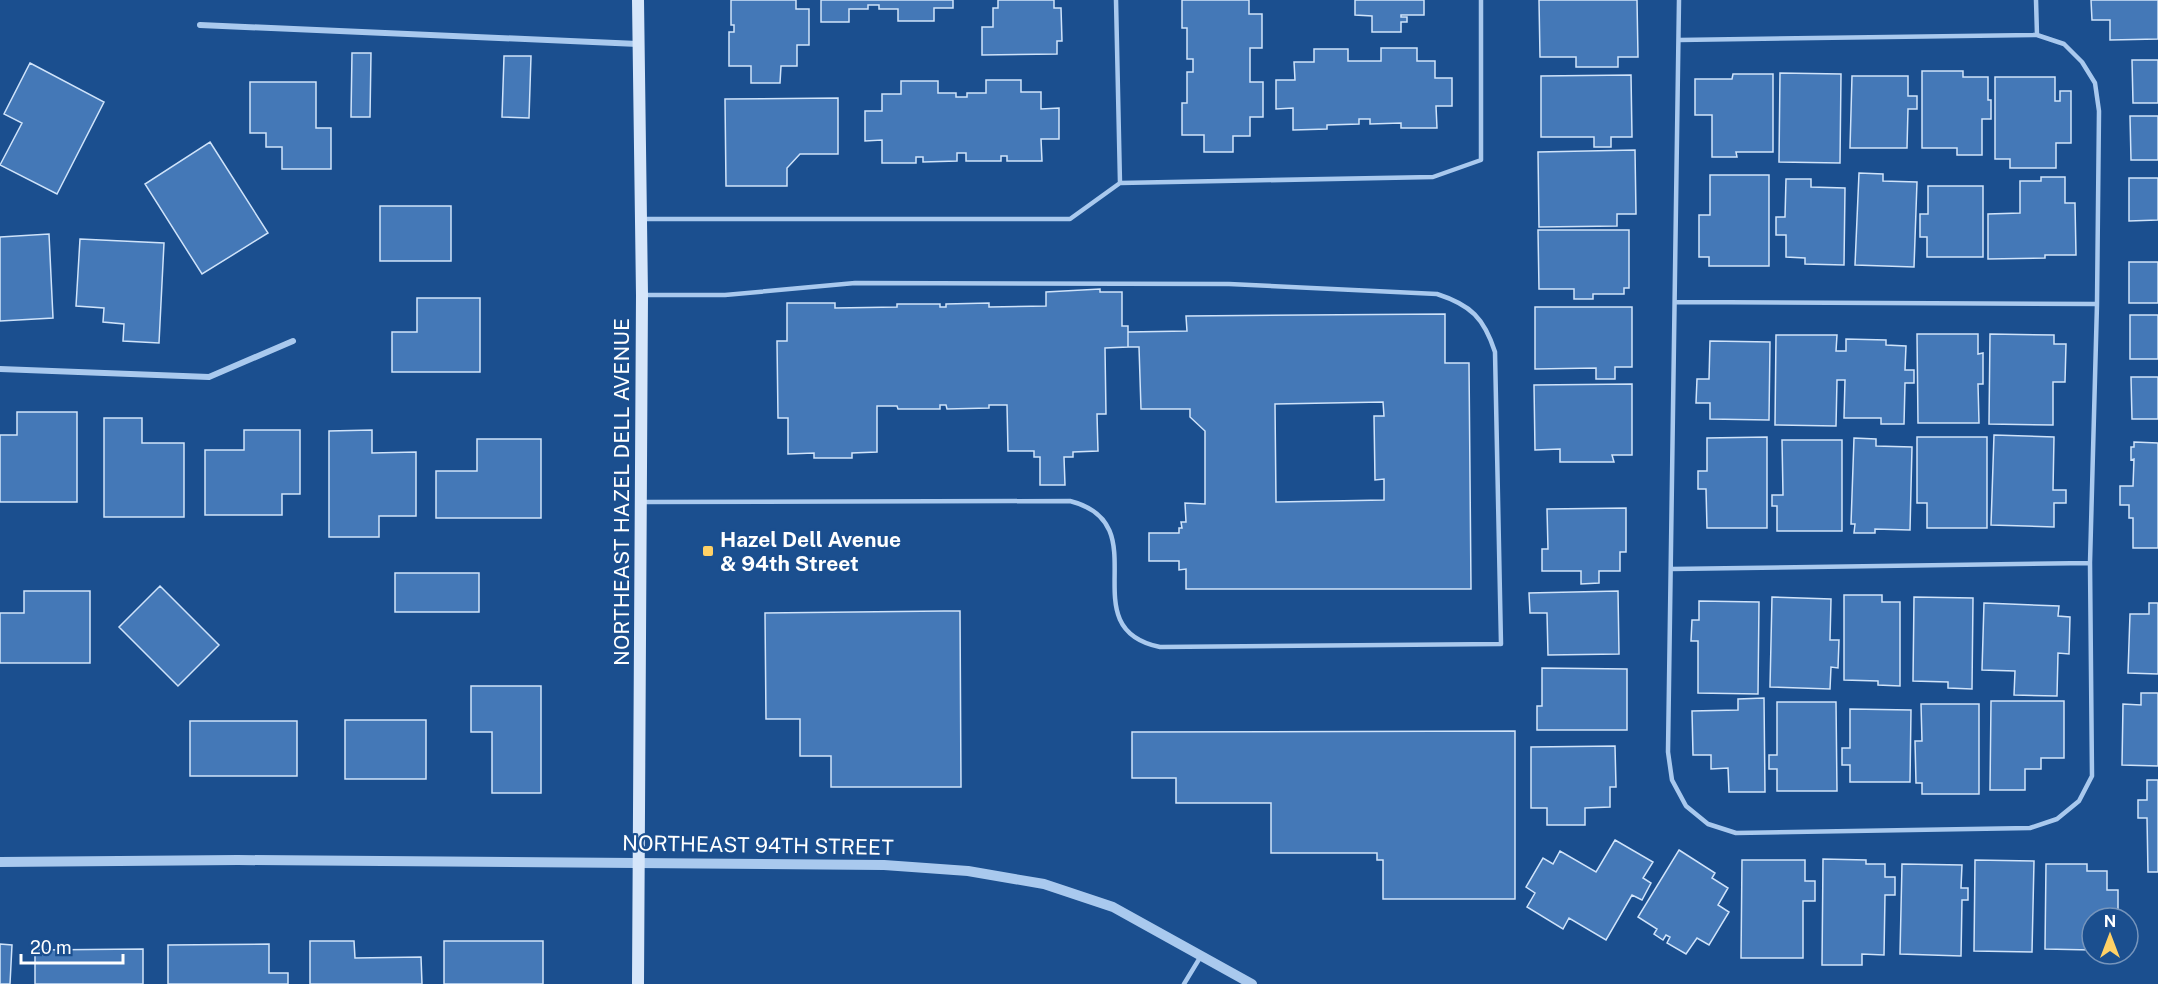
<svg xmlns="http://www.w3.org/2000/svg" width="2158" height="984" font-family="'Public Sans',sans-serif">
  <rect width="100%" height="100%" fill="#1b4f8f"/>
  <path fill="#4478b7" stroke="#cfe3fa" stroke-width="1.5" fill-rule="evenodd" d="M731 0H796V9H809V45H797V66H781L780 83H751V66H729V32H734V25H731Z
    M821 0H953V8H934V21H898V9H879V5H868V9H849V22H821Z
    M998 0H1054V8H1061L1062 41H1057V54L982 55V27H993V8H998Z
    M1182 0H1249V14H1262V48H1250V82H1263V117H1250V136H1233V152H1204V135H1182V103H1187V72H1193V59H1187V28H1182Z
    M1355 0H1424V15H1401V17H1407V22H1401V32H1372V16L1355 15Z
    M1539 0H1637L1638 57H1618V67H1576V57H1540Z
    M2091 0H2158V39L2110 40V20H2092Z
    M1381 48H1417V61H1435V78H1452V106H1436L1437 128H1401V123L1370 124V119H1359V124L1327 125V129L1293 130V108L1276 109V80H1295L1294 62H1314V49H1348V61H1381Z
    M352 53H371L370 117H351Z
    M504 56H531L529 118 502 117Z
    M2132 60H2158V103H2133Z
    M30 63 104 102 57 194 0 165 22 123 4 114Z
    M1922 71H1963V77H1988V100H1991V119H1982V155H1957V148H1922Z
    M1780 73 1841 74 1840 163 1779 162Z
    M1733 74H1773V152H1736L1737 157H1712V115H1695V79H1732Z
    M1631 75 1632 137H1611V147H1594V137H1541V76Z
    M1852 76H1908V96H1917V109H1908L1907 148H1850Z
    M1995 77H2055V101H2060V91H2071V143H2056V168H2010V159H1995Z
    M986 80H1021V92H1041V109L1059 108V139H1041L1042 161H1007V156H1001V161H966V153H957V161L923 162V157H916V163H882V140L865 141V111H882V94H901V81H938V93H956V97H967V93H986Z
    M250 82H316V128H331V169H282V147H266V133H250Z
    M838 98V154H800L787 168V186H726L725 99Z
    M2130 116H2158V160H2131Z
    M210 142 268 233 202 274 145 184Z
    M1635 150 1636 214H1617V226L1539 227 1538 152Z
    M1859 173 1883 174V181L1917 182 1914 267 1855 265Z
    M1710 175H1769V266H1709V257H1699V215H1710Z
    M2041 177H2065V203H2075L2076 255H2045V258L1988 259V214L2020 213V181H2041Z
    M2129 178H2158V220L2129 221Z
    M1786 179H1811V187L1845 188 1844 265 1805 264V258L1786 257V235H1776V217H1785Z
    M1928 186H1983V257H1927V237H1920V214H1928Z
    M380 206H451V261H380Z
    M1538 230H1629V288H1624V294H1593V299H1574V289H1539Z
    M49 234 53 318 0 321V237Z
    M80 239 164 243 159 343 123 341 124 324 103 322 104 308 76 306Z
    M2129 262H2158V303H2129Z
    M1100 289V292H1122V326H1128V347L1105 348 1106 414H1097L1098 451 1073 452V457H1064L1065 485H1040V457H1034V451H1008L1007 405H989V408L947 409 946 405H940V409H898L897 406H877V452L852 453V458H814V453L788 454V418H778L777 341H787V303H835V308L897 307V304H940V307H946V304L989 303V307L1046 306V292Z
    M417 298H480V372H392V332H417Z
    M1535 307H1632V367H1615V379H1596V368L1535 369Z
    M1445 314V363H1469L1471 589H1186V569L1179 570V561H1149V533H1179V528H1182L1181 522H1186L1185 503 1205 504V431L1190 417V409H1141L1139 347H1128V332L1187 331 1186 316ZM1383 402 1384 416H1374L1375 480 1384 479V500L1276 502 1275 404Z
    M2130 315H2158V359H2130Z
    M1917 334H1978V354L1983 353V384H1978L1979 423H1918Z
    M1990 334 2054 335V344H2066L2065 382H2053V425L1989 424Z
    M1776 335H1837L1836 351H1846V339L1886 340V345L1906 346 1905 370H1914V383H1905L1904 424H1881V418H1844L1845 380H1837L1836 426 1775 425Z
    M1710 341 1770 342 1769 420 1710 419V403H1696L1697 379H1709Z
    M2131 377H2158V419H2132Z
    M1632 384V455H1612L1614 462H1560V449L1535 450 1534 385Z
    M17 412H77V502H0V435H17Z
    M104 418H142V443H184V517H104Z
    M244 430H300V494H282V515H205V450H244Z
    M372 430V453L416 452V516H379V537H329V431Z
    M1994 435 2054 437 2053 490H2066V503H2054V527L1991 525Z
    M1767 437V528H1707L1706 489H1698V471H1707V438Z
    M1917 437H1987V528H1927V503H1917Z
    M1854 438 1876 439V446L1912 447 1910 530 1875 529V533H1854L1855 524H1851Z
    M477 439H541V518H436V471H477Z
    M1782 440H1842V531H1777V506H1772V495H1783Z
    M2134 442 2158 443V548H2133V518H2129V505H2120V486H2133L2134 459 2131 460V447H2134Z
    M1626 508V552H1620V571H1599V583L1581 584V571H1542V549H1548L1547 509Z
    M395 573H479V612H395Z
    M160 586 219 645 178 686 119 627Z
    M24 591H90V663H0V613H24Z
    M1618 591 1619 654 1548 655 1547 613H1530L1529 593Z
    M1844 595H1882V602H1900V686L1878 685V681L1844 680Z
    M1772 597 1831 599 1830 640H1839L1838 668 1831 667 1830 689 1770 687Z
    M1914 597 1973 598 1972 689 1948 688V682L1913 681Z
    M1699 601 1759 602 1758 694 1698 693V641H1691L1692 620H1699Z
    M1984 603 2059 606 2058 616 2070 617 2069 654 2058 653 2057 696 2014 695 2015 671 1982 670Z
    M2149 603H2158V674L2128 673 2130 614H2149Z
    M944 611H960L961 787H831V756H800V719H766L765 613Z
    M1542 668 1627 669V730H1537V706H1542Z
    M471 686H541V793H492V732H471Z
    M2141 693H2158V766L2122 765 2123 704 2141 705Z
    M1764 698 1765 792H1729L1728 768 1711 769V755H1693L1692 711 1738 710V699Z
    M1991 701H2064V758H2041V769H2025V790H1990Z
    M1777 702H1836L1837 791H1777V769H1769V755H1777Z
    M1921 704H1979V794H1922V783H1916L1915 741H1922Z
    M1850 709 1911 710 1910 782H1850V765H1842V748H1850Z
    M345 720H426V779H345Z
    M190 721H297V776H190Z
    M1515 731V899H1383V860H1377V853H1271V803H1176V778H1132V732Z
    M1615 746 1616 787H1610V807L1585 808V825H1547V808H1531V747Z
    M2147 780H2158V872H2148L2147 818H2138V800H2147Z
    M1615 840 1653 862 1643 878 1651 883 1642 900 1632 895 1606 940 1569 918 1563 929 1527 907 1535 893 1526 887 1543 858 1553 864 1560 851 1596 872Z
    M1679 850 1715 873 1712 878 1728 888 1718 905 1729 912 1709 945 1697 938 1686 954 1667 943 1670 937 1666 935 1663 940 1654 934 1657 929 1638 917Z
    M1823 859 1866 860V864H1885V877H1895V895H1885L1884 955 1862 954V965H1822Z
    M1742 860H1805V881H1815V901H1803V958H1741Z
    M1975 860 2034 861 2032 952 1974 951Z
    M1902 864 1962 865 1961 888H1968V900H1962L1961 956 1900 954Z
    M2046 864H2087V871H2107V890H2118V914L2107 913V918H2092V950L2045 949Z
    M310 941H354L355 958 421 957 422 984H310Z
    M444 941H543V984H444Z
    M0 944 12 945 10 984H0Z
    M269 944V973H288V984H168V945Z
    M143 949V984H35V950Z"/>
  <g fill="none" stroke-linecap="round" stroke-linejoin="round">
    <path stroke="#a9c9ee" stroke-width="4.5" d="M1116 0 1120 183
      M1679 0 1668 752 1672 780 1686 806 1708 824 1736 833 2030 828 2057 819 2079 801 2092 776 2090 563 2097 304 2099 111 2095 83 2082 62 2064 44 2037 35 2036 0
      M1679 40 2037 35
      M643 219H1070L1120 183 1433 177 1481 160V0
      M1675 302 2097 304
      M642 502 1070 501C1161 524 1068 628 1160 647L1501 644 1495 352C1484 318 1471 305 1437 294L1229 284 855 283 725 295H643
      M1671 569 2090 563
      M1184 984 1201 956"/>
    <path stroke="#a9c9ee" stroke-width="6" d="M200 25 638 44
      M0 369 209 377 293 341"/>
    <path stroke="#a9c9ee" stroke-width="10" d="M0 862 238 860 884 865 968 871 1044 884 1113 907 1252 984"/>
    <path stroke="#d6e6fa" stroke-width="12" d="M638 984 642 295 638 0"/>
  </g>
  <rect fill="#ffd166" stroke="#1b4f8f" stroke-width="2" x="702" y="545" width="12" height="12" rx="3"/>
  <g text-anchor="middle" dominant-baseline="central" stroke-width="4.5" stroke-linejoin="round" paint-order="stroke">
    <g font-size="21" fill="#fff" stroke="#1b4f8f">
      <text transform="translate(621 492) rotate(-90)">NORTHEAST HAZEL DELL AVENUE</text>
      <text transform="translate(758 845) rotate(1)">NORTHEAST 94TH STREET</text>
    </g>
    <g font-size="21" font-weight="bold" fill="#fff" stroke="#1b4f8f" text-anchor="start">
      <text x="720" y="539">Hazel Dell Avenue<tspan x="720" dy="24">&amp; 94th Street</tspan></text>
    </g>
  </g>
  <g transform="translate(2110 936)"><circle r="28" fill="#1b4f8f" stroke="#7695bc" stroke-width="1.5"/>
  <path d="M0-4.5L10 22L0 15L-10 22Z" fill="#ffd166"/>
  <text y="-9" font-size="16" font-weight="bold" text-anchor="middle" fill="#ffffff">N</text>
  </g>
  <path d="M21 954v9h102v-9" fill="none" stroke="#ffffff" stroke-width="3"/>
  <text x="30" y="954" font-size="18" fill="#ffffff" stroke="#1b4f8f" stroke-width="4.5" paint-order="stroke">20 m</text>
</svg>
